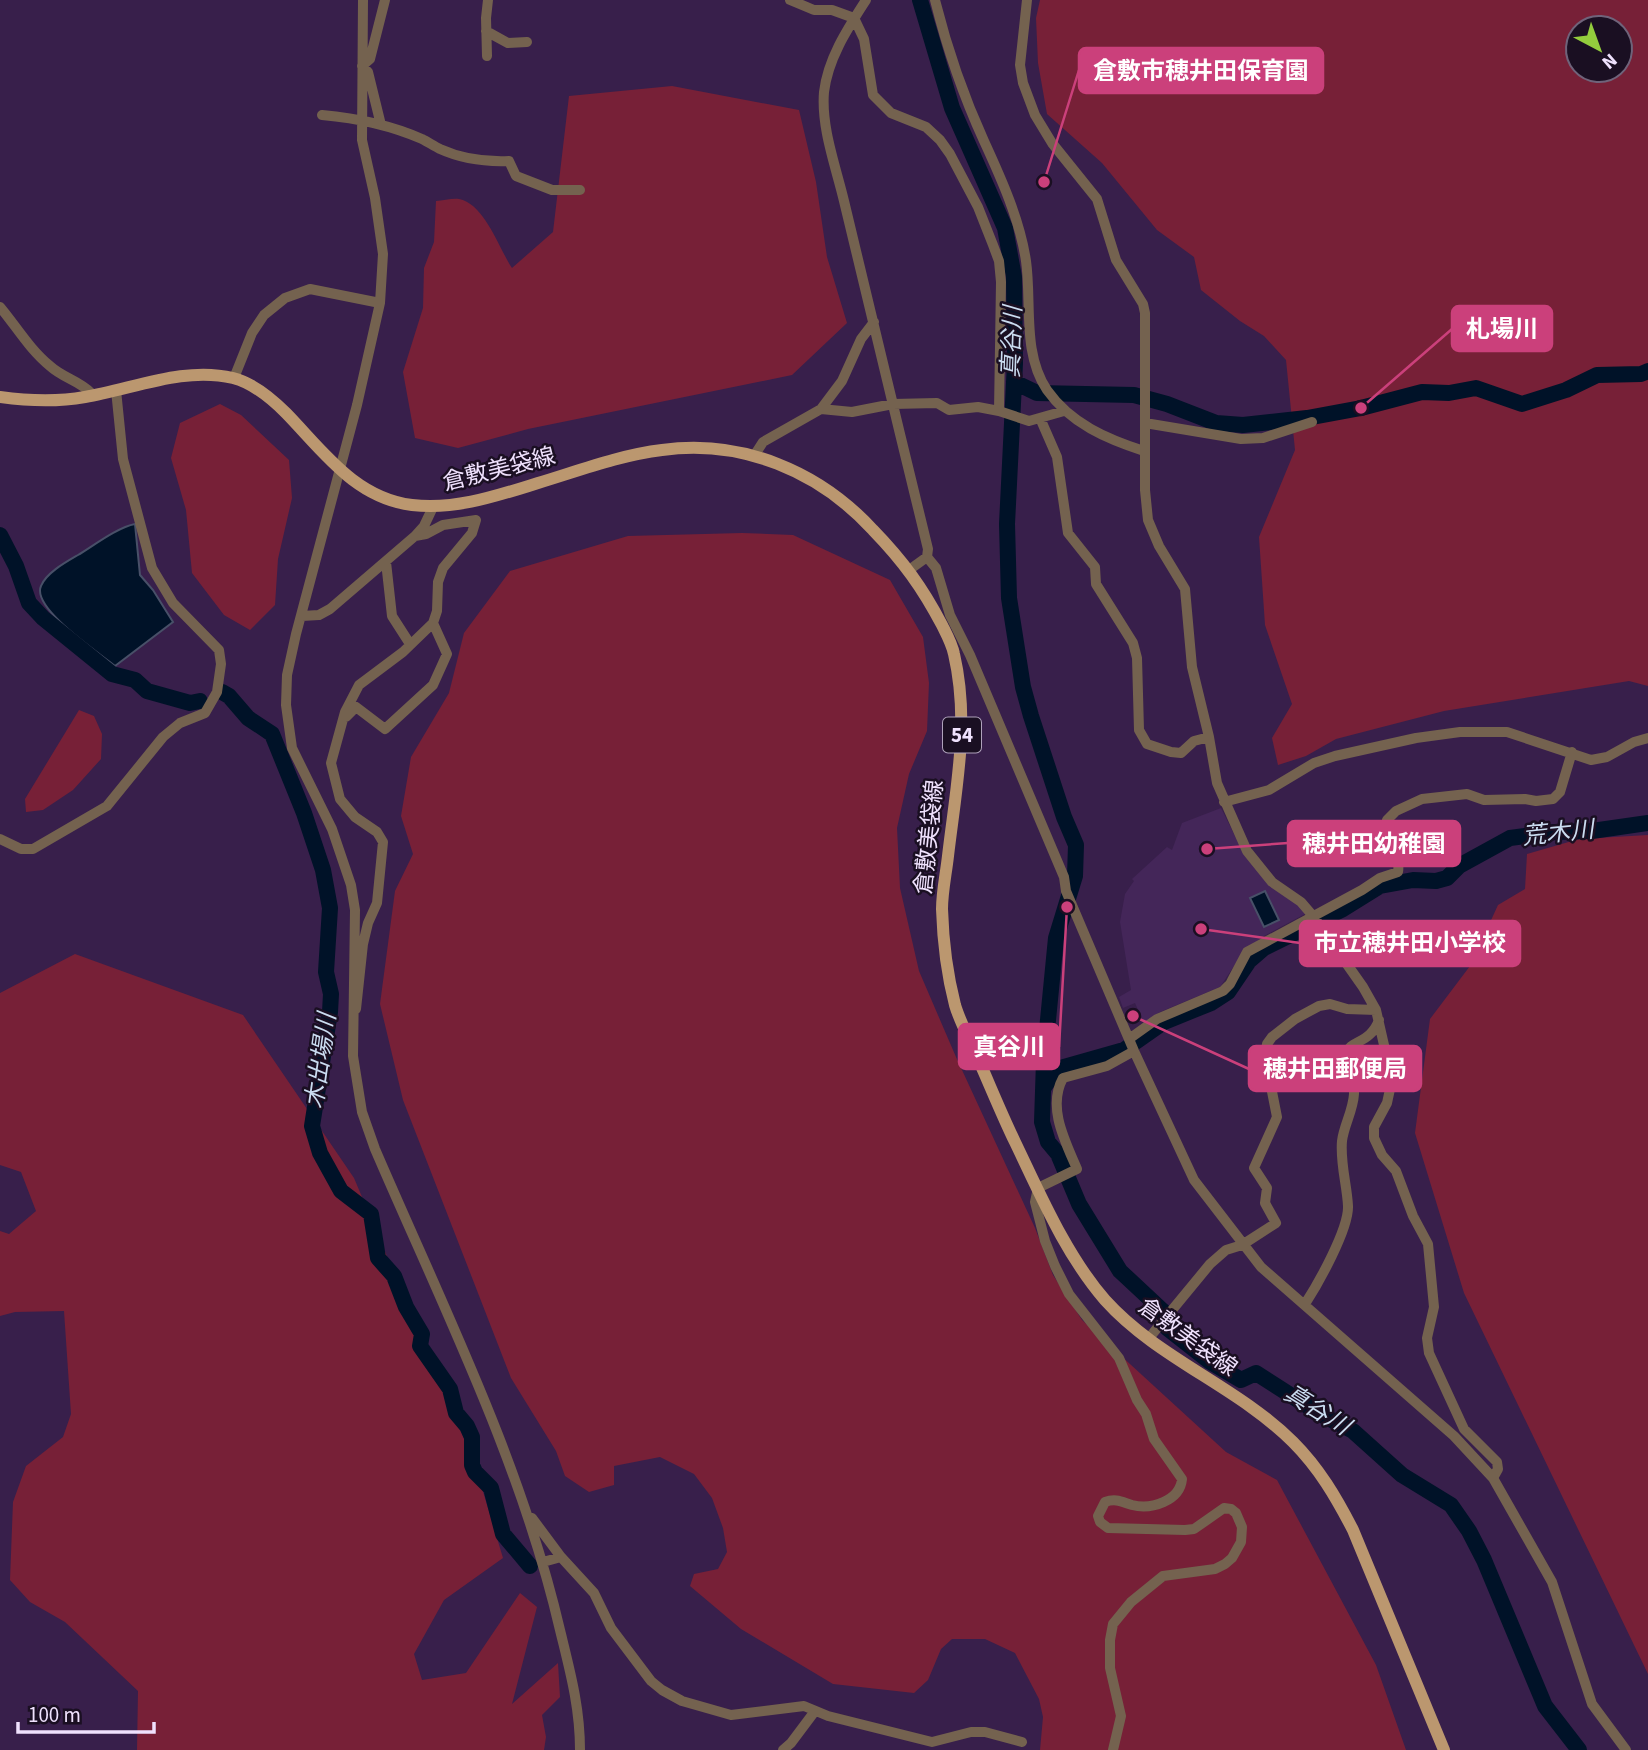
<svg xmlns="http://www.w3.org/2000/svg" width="1648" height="1750" font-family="'Source Sans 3','Noto Sans JP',sans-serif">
  <rect width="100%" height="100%" fill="#381f4b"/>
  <path fill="#442659" d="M1221 808 1241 848 1251 862 1280 893 1297 902 1305 914 1264 936 1244 951 1220 987 1160 1012 1144 1023 1135 1003 1123 1008 1119 997 1131 990 1120 922 1125 894 1134 881 1132 879 1167 847 1172 850 1182 823Z"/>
  <path fill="#772037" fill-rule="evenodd" d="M1040 0H1648V686L1629 681 1444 711 1336 739 1306 756 1278 765 1272 738 1292 704 1265 625 1259 537 1295 450 1286 360 1264 336 1240 321 1201 290 1194 257 1157 230 1102 163 1047 114 1038 63 1036 18ZM1578 28H1620V70H1578Z
    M672 86 799 110 816 182 827 257 847 323 792 375 528 429 458 448 415 438 403 372 423 308 424 268 434 242 436 201C443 201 452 198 459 199 485 204 499 249 512 268L553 232 569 96Z
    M220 404 241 415 289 460 292 498 278 559 275 605 250 630 224 615 192 573 186 510 171 458 180 423Z
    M742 533 793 535 890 580 923 637 929 683 927 731 909 774 897 828 900 888 919 971 956 1057 1035 1228 1053 1275 1082 1320 1226 1452 1277 1480 1376 1665 1406 1750H1040L1043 1717 1039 1699 1015 1653 985 1639H952L941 1649 928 1680 914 1693 833 1684 741 1629 690 1586 694 1574 718 1569 727 1552 723 1528 712 1498 694 1474 660 1457 614 1466V1485L589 1492 565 1476 556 1451 511 1378 403 1100 380 1004 395 891 413 854 401 816 411 757 449 693 464 633 510 571 628 536Z
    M79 710 94 716 102 734 101 759 73 790 43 810 26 812 25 799Z
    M1648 835V1674L1464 1293 1415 1133 1430 1019 1470 966 1498 905 1525 889 1527 854 1579 839Z
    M75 954 243 1015 354 1178 475 1465 503 1558 444 1600 414 1654 422 1680 466 1673 520 1593 537 1607 512 1704 558 1663 560 1697 542 1715 546 1737 544 1750H137L138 1691 65 1622 30 1602 10 1580 13 1502 26 1466 63 1437 71 1414 64 1311 15 1312 0 1316V1231L9 1234 36 1211 21 1172 0 1165V993Z"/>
  <path fill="#001228" stroke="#485068" stroke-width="2" d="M135 524 140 575 153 590 173 622 115 666C99 653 31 608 41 586 46 573 66 562 78 555 93 546 118 527 135 524Z
    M1265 891 1279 920 1264 927 1250 898Z"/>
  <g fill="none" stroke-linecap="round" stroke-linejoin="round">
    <path stroke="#001228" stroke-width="16" d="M920 0 952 108 1005 228 1014 277 1015 363 1007 524 1009 598 1023 687 1031 716 1064 817 1076 845 1075 876 1056 938 1044 1061 1042 1122 1048 1142 1058 1154 1079 1204 1120 1271 1164 1312 1167 1328 1209 1361 1241 1380 1256 1373 1320 1414 1353 1431 1402 1475 1451 1505 1469 1531 1484 1560 1545 1706 1579 1750
      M1014 382 1037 393 1134 395 1167 404 1216 423 1243 425 1307 418 1361 408 1422 392 1449 393 1476 388 1522 404 1566 390 1597 375 1641 374 1648 371
      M0 535 16 566 29 603 43 618 112 674 135 680 147 691 190 703 200 701
      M222 692 229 696 248 718 272 734 304 813 323 870 330 908 326 972 331 994 330 1012 312 1126 320 1153 341 1191 371 1214 378 1258 394 1276 406 1307 422 1334 420 1346 450 1389 456 1413 467 1426 472 1437V1465L475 1472 491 1488 503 1534 530 1566
      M1044 1087 1057 1069 1124 1050 1164 1022 1211 1003 1228 992 1249 961 1264 948 1343 909 1380 886 1413 880 1436 881 1447 878 1459 866 1510 838 1555 832 1592 831 1648 823"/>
    <path stroke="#74624f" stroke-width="10" d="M363 0 362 140 375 198 383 254 380 303 357 405 296 634 287 675 286 705 292 748 332 829 351 885 355 910 353 1056 362 1112 375 1149C443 1307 521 1462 560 1630 570 1671 580 1707 580 1750
      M790 0 814 10H832L854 18 864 39 873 95 891 113 926 127 940 140 950 154 978 207 993 245 999 261 1001 282 999 411
      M866 0C848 28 828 58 824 92 821 128 836 167 844 201 871 317 900 433 928 549L927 557 936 568 950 615 970 655 1064 877 1066 891 1134 1051 1194 1180 1261 1267 1454 1436 1493 1478 1552 1582 1592 1704 1626 1750
      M935 0C947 48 963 95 984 141 1001 178 1020 220 1026 261 1032 303 1022 353 1047 390 1071 424 1107 439 1144 451
      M1027 0 1020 65 1023 83 1035 115 1052 143 1097 199 1116 260 1143 304 1145 313V490L1148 520 1159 546 1185 589 1192 667 1209 737 1217 783 1247 851 1272 882 1301 902 1313 916 1363 987 1376 1010 1392 1080 1387 1103 1374 1127V1138L1382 1155 1396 1171 1413 1216 1428 1244 1434 1307 1427 1338 1429 1353 1464 1429 1497 1462 1498 1469 1493 1478
      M486 31 508 43 527 42
      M487 56 486 18 488 0
      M322 115C356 118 390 125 422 139 428 142 434 146 440 149 462 159 485 162 509 161L516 176 552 190H580
      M381 125 368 72 362 66 370 59 385 0
      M0 307C16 326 30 350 50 366 63 378 80 381 91 393L89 397
      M234 378 252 333 264 315 285 298 310 289 380 303
      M821 409 852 412 893 404 937 403 949 410 978 407 999 411 1029 421 1064 411
      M1040 418 1057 457 1068 533 1095 567 1096 584 1133 643 1137 658 1139 730 1147 744 1171 752 1181 753 1194 741 1209 737
      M1145 423 1241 439 1263 438 1312 422
      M754 456 763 442 821 409 842 381 861 339 874 322
      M386 562 392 616 410 644
      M909 570 927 557
      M302 616 319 615 330 609 415 536 424 526 433 507
      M346 717 356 707 385 729 433 685 447 654 433 623
      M1224 802 1269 790 1314 763 1335 756 1416 738 1460 732H1507L1591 760 1607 757 1634 742 1648 738
      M0 839 21 849H33L107 806 163 737 180 723 205 713 217 692 221 664 219 650 173 603 152 568 123 459 116 390
      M356 1009 363 944 368 923 377 903 383 842 377 832 355 817 340 799 331 763 345 712 359 685 403 652 433 623 437 611 438 582 443 568 472 533 476 520 443 525 426 534 415 536
      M1129 1039 1157 1019 1223 991 1230 984 1247 952 1362 890 1380 878 1398 872C1401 854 1386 838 1387 820L1396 811 1422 799 1467 794 1484 800 1525 799 1536 801 1553 799 1560 792 1572 752
      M1305 1304C1318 1284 1349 1229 1348 1206 1347 1185 1340 1163 1342 1141 1344 1125 1353 1111 1354 1094 1355 1080 1342 1064 1346 1053 1351 1040 1371 1043 1379 1020
      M1149 1338 1210 1264 1226 1250 1242 1245 1276 1223 1265 1203 1267 1188 1254 1168 1277 1117 1265 1056 1267 1044 1272 1037 1295 1019 1319 1006 1330 1004 1347 1009 1376 1010
      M532 1518 561 1557
      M543 1562 561 1557 594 1593 611 1628 651 1681 662 1690 682 1701 731 1715 804 1706 828 1716 932 1742 971 1732H985L1022 1742
      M783 1750 791 1743 815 1711
      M1113 1750 1121 1716 1110 1668V1640L1113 1624 1131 1602 1163 1576 1215 1569 1225 1564 1232 1558 1241 1542 1242 1527 1236 1513 1231 1509 1224 1508 1194 1529 1185 1530 1108 1528 1100 1522 1098 1516 1105 1502C1116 1498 1122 1502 1132 1505 1151 1510 1180 1501 1182 1479L1154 1439 1146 1414 1137 1400 1119 1358 1069 1294 1055 1266 1045 1241 1035 1202 1038 1188 1077 1169C1065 1141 1047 1107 1063 1078L1107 1066 1134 1051"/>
    <path stroke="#bb976f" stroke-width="12" d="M0 397C29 401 57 402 85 397 133 389 184 366 233 378 253 383 271 398 286 413 323 451 355 498 412 505 456 510 496 496 538 483 578 471 620 455 662 450 742 439 819 471 873 530 903 561 922 587 942 625 947 635 952 644 954 654 970 723 956 787 948 856 946 874 942 892 942 909 943 941 947 974 955 1005 960 1022 969 1038 976 1054 989 1083 1001 1113 1015 1142 1041 1196 1066 1255 1105 1300 1158 1359 1237 1386 1293 1442 1319 1468 1336 1497 1353 1530L1444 1750"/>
  </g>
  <g text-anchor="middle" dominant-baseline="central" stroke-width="5" stroke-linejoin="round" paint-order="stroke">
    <rect fill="#1a0f22" stroke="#afa2bb" stroke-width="2" x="943" y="717.5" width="38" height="35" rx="5"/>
    <g font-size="21" font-weight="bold" fill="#efe1fd">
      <text x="962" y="735">54</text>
    </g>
    <g font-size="23" fill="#efe1fd" stroke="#1a0f22">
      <text transform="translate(499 469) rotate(-14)">倉敷美袋線</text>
      <text transform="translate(929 837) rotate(-84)">倉敷美袋線</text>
      <text transform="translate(1188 1337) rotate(36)">倉敷美袋線</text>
    </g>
    <g font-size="24" font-style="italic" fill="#cadcf0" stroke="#1a0f22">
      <text transform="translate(1012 342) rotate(-88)">真谷川</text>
      <text transform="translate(1558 833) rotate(-6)">荒木川</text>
      <text transform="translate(321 1061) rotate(-82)">木出場川</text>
      <text transform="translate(1317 1410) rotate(32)">真谷川</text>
    </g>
  </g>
  <path fill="none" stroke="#cb407b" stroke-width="2.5" d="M1044 182L1079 70M1361 408L1452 329M1207 849L1288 843M1201 929L1300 943M1067 907L1059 1047M1133 1016L1249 1069"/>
  <g fill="#cb407b" stroke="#1a0f22" stroke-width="2.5">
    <circle cx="1044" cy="182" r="7"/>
    <circle cx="1361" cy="408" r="7"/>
    <circle cx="1207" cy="849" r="7"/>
    <circle cx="1201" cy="929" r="7"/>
    <circle cx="1067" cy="907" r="7"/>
    <circle cx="1133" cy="1016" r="7"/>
  </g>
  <g fill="#cb407b" stroke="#cb407b" stroke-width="2.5">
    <rect x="1079" y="48" width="244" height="45" rx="7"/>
    <rect x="1452" y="306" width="100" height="45" rx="7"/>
    <rect x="1288" y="821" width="172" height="45" rx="7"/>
    <rect x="1300" y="921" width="220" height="45" rx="7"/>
    <rect x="959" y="1024" width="100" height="45" rx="7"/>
    <rect x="1249" y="1046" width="172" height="45" rx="7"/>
  </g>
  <g font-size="24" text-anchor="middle" font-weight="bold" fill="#fff">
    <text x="1201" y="79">倉敷市穂井田保育園</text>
    <text x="1502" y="337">札場川</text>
    <text x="1374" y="852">穂井田幼稚園</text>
    <text x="1410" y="951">市立穂井田小学校</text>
    <text x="1009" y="1055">真谷川</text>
    <text x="1335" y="1077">穂井田郵便局</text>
  </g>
  <g transform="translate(1599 49) rotate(139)"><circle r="33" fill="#1a0f22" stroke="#6f637a" stroke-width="2"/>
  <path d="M0-5L12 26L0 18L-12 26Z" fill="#93cc3d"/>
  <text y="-10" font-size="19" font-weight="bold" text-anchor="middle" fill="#efe1fd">N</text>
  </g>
  <path d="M18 1722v10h136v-10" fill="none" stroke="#efe1fd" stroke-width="3.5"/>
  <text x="28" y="1722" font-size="21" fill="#efe1fd" stroke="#1a0f22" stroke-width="5" paint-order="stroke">100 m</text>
</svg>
